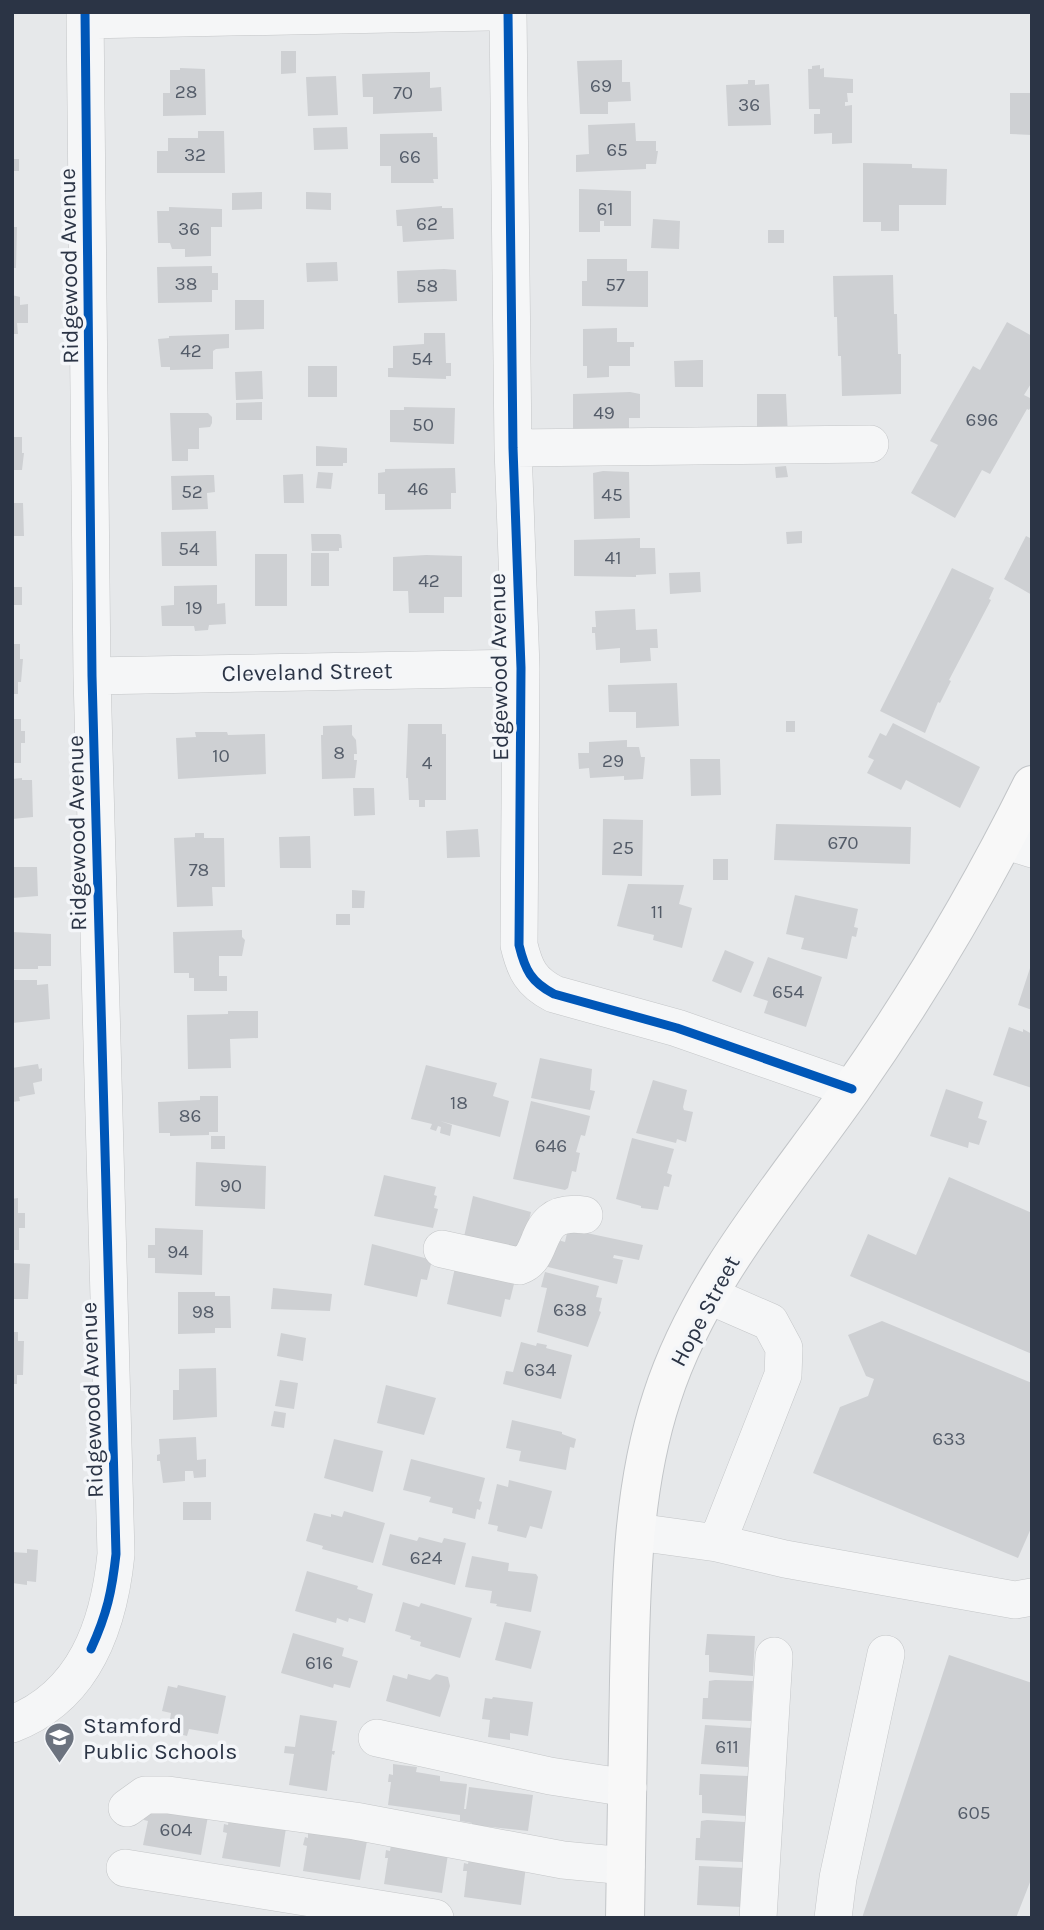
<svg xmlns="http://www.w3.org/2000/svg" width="1044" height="1930" font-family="Karla,sans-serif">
  <rect width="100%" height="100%" fill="#e6e8ea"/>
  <path fill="#ced0d3" d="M281 51H296V73L281 74Z
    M622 60V82H630L631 101 608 102V114H580L577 61Z
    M820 65V69L824 68V77L853 79V93H847L848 102H845V106L852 105V143L832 144V133L814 134V114H820V109H809L808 69H812V66Z
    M180 68 205 69 206 115 163 116V93H170V70H180Z
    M430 72V88L441 87 442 111 373 114V97H363L362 74Z
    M336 76 338 115 308 116 306 77Z
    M748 80H755V85L769 84 771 125 728 126 726 85 748 84Z
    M1010 93H1032V135L1010 134Z
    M635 123 636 141H656V151H658L656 164H646V169L576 172V155L589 154 588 125Z
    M347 127 348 149 314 150 313 128Z
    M198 131H224L225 173H157V151H168V138H198Z
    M433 133V137H437L438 179H433L434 183H391V166H380V134Z
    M12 159H19V171H12Z
    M863 163 912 164V168L947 169 946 205H899V231H881V222H863Z
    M579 189 631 191V226H604V221H600V232H579Z
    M262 192V209L232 210V193Z
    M306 192 331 193V210L306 209Z
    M442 206V208H453L454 239 403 242 402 226H397L396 210Z
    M169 207 222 209V227H211V256L185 257V249H172L170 243H158L157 211H169Z
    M653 219 680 221 679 249 651 248Z
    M12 227H17L16 268H12Z
    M768 230H784V243H768Z
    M587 259H627V271H648V307L582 306V281H587Z
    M337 262 338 281 307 282 306 263Z
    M212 266V273H218V290H212V302L158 303 157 267Z
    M444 269 456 270 457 301 398 303 397 271Z
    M893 275 894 314H897L898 354H901V394L842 396 841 356H838L837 317H834L833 276Z
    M12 295 20 297V305L28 304V323H17L18 334H12Z
    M235 300H264V329L235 330Z
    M1007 322 1032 336V382L1024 395 1032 399V405L1029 410 1027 409 990 474 982 470 955 518 911 493 938 445 930 441 973 366 980 370Z
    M617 328V342H634V347H630V366H609V377L587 378V366H583V329Z
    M424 333H445L446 363H451V376H446V379L388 377V368H393V346L424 344Z
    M229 334V348L216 349 213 351V369L170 370V367H161L158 339 169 338V336Z
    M700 360H703V387H675L674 361Z
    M308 366H337V397H308Z
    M262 371 263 399 236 400 235 372Z
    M630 392 640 394V418H629V431L573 436V394Z
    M757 394H786L788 437 757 438Z
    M262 402V420H236V403Z
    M404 407 455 408 454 444 390 442V410H404Z
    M170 413H208L212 417V423L210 427 199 428V449H188V461H172Z
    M12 437H22V453H24L22 470H12Z
    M316 446 347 448V463H343V466H316Z
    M786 466 788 477 776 478 775 467Z
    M455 468 456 493H451V509L385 510V494H378V473L385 472V469Z
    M603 471 629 472 630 518 594 519 593 473Z
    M318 472 333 473 331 489 316 488Z
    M303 474 304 503H284L283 475Z
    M208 475H214L215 492 207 493 208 509 172 510 171 476Z
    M12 503H23L24 536H12Z
    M216 531 217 566H162L161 532Z
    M802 531V543L787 544 786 532Z
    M311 534H339L341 535 342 548H339V551H312Z
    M1026 536 1032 539V595L1004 579Z
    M640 538V548H655L656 574 636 575V577L574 576V540Z
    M311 553H329V586H311Z
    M255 554H287V606H255Z
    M426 555 462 556V597H444V613H409L408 591H393V557Z
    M952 568 994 588 989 599 991 600 949 680 951 681 940 703 938 702 925 733 880 711Z
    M700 572 701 592 670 594 669 573Z
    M217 585V604L225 603 226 624 209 625 208 630 195 631 194 626H162L161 606 174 605V586Z
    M12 587H22V605H12Z
    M635 609 636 630 657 629 658 648H650L651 661 620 663V648L596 650 595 633H592V627H596L595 611Z
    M12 644H20V659H23L21 682H18V694H12Z
    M677 683 679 726 636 728V712H609L608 685Z
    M12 719H21V731H25V743H21V763H12Z
    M786 721H795V732H786Z
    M893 723 980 767 960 808 906 780 901 790 867 773 874 760 868 757 880 733 886 736Z
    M408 724H442V734H446V800H425V807H419V800H409L408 778H406Z
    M352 725V735L356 740 357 754H354V760H357L355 778 322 779 321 735H323V726Z
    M195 732H227L228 735 265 734 266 774 178 779 176 738 196 737Z
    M627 740V747H639L641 757H645L643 779 624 780V776L590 778 589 768 579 769 578 753H589V742Z
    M690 759H720L721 795 691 796Z
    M22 778V780H32L33 817 12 819V779Z
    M353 788H374L375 815 354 816Z
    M603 819 643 820 642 876 602 875Z
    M776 824 911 827 910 864 774 860Z
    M478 829 480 857 447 858 446 831Z
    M195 833H204V838H224L225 887H212L213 906 177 907 174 838 195 837Z
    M310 836 311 868H280L279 837Z
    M713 859H728V880H713Z
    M12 867H37L38 896 12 898Z
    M628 884 684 885 679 904 692 908 682 948 653 940 654 935 617 926Z
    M352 890 365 891 364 908H352Z
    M795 895 858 909 854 927 858 928 856 937 852 936 847 959 801 949 804 938 786 934Z
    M336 914H350V925H336Z
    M242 930V937L245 940 242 956H219V976H227V991H194V978H189V973H174L173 932Z
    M12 932 51 934V966H38V969H12Z
    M725 950 754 962 741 993 712 981Z
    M768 957 822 977 806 1027 764 1013 768 1001 753 996Z
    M1031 965 1032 966V1010L1018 1005Z
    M12 980H37V985L48 984 50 1019 12 1023Z
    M228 1011H258V1038L230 1039 231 1068 188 1069 187 1015 228 1014Z
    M1009 1027 1023 1032V1029L1032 1034V1088L993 1075Z
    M540 1058 592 1069 590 1090 595 1091 590 1110 531 1098Z
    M38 1064 39 1069 42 1068V1081L33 1083 35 1094 19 1097 20 1101 12 1102V1068Z
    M426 1065 497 1083 493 1096 509 1101 500 1137 440 1121 452 1125 450 1136 440 1133 441 1127 438 1126 436 1131 430 1129 432 1124 411 1119Z
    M653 1080 687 1090 683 1107 684 1110 693 1112 686 1142 677 1139 676 1143 636 1133Z
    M946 1089 983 1102 978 1118 987 1121 979 1145 969 1142 968 1148 930 1136Z
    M200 1096H218V1132H209V1135L170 1136V1133H159L158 1102 200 1100Z
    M531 1101 590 1116 585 1136 581 1135 576 1152 580 1153 576 1172 572 1171 568 1188 565 1190 513 1179Z
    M211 1136H225V1149H211Z
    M632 1138 674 1149 667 1173 672 1175 669 1187 664 1186 658 1210 641 1208V1206L616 1199Z
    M196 1162 266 1166 265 1209 195 1206Z
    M384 1175 436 1187 434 1195 437 1196 434 1208 438 1209 433 1228 374 1216Z
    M949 1177 1032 1213V1354L850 1276 868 1234 916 1255Z
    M473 1196 531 1212 526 1232 523 1231 518 1249 464 1237Z
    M18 1198V1213H25V1228H19V1250H12V1199Z
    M155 1228 203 1230 202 1275 155 1273V1258H148V1245H155Z
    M568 1229 643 1245 639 1260 614 1255 613 1258 623 1260 617 1284 544 1266 551 1238 565 1242Z
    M372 1244 432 1260 427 1280 421 1279 417 1297 364 1285Z
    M12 1263 30 1264 28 1299H12Z
    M456 1263 515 1280 510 1300 505 1299 501 1317 447 1304Z
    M545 1272 599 1286 596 1297 602 1298 599 1311 601 1312 588 1347 537 1332 547 1288 541 1287Z
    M273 1288 332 1294 330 1311 271 1309Z
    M178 1292H215V1296H230L231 1328H215V1333L178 1334Z
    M882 1321 1032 1383V1526L1018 1558 813 1473 840 1407 868 1396 874 1379 866 1376 848 1335Z
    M12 1332H18V1341H24L23 1375H17V1384H12Z
    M281 1333 306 1338 303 1361 277 1356Z
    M521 1342 536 1346 537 1343 547 1345 546 1348 572 1355 561 1399 503 1384 506 1371 513 1372Z
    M216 1368 217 1417 173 1420V1390H179V1369Z
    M280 1380 298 1383 294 1409 275 1406Z
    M386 1385 436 1398 424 1435 377 1423Z
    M274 1411 286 1413 284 1428 271 1426Z
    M512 1420 562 1432V1434L576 1439 574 1448 570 1447 566 1470 519 1461 521 1451 506 1448Z
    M196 1437 197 1460 206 1459V1477L194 1478 193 1471H185V1481L163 1483 160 1461H157V1455L160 1454 159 1439Z
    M334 1439 383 1451 373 1492 324 1478Z
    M411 1459 485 1478 479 1501 482 1502 480 1510 477 1509 475 1519 452 1513 453 1508 429 1502 431 1497 403 1490Z
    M509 1480 552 1491 542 1529 530 1526 526 1538 497 1531 498 1526 488 1524 497 1484 508 1487Z
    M183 1502H211V1520H183Z
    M344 1511 385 1523 373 1563 322 1549 323 1546 306 1541 314 1513 331 1517V1514L342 1517Z
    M390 1534 417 1541 419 1537 442 1543 444 1538 466 1543 455 1585 382 1565Z
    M27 1549 38 1550 36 1582 27 1581V1585L12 1583V1552L27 1553Z
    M472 1556 509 1563 508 1571 536 1574 538 1577 531 1612 496 1606 497 1604 490 1603 492 1591 465 1587Z
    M307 1571 358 1586 357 1589 373 1594 365 1623 349 1618 348 1622 337 1618 336 1623 295 1611Z
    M403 1602 419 1607 421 1603 472 1618 460 1658 420 1646 421 1642 410 1639 411 1636 395 1631Z
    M505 1622 541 1631 531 1669 495 1660Z
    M293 1633 344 1648 342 1656 358 1661 350 1688 334 1684 333 1688 281 1673Z
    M707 1634 755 1636 753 1676 709 1672V1655H705Z
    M949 1655 1032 1683V1877L1016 1918H862Z
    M408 1674 430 1680 436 1674 448 1677 450 1686 440 1717 386 1701 393 1675 407 1679Z
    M715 1680 753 1681 751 1721 702 1719 703 1698H708L709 1681Z
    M178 1685 226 1696 218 1734 189 1729 187 1736 168 1731 171 1713 162 1711 168 1686 177 1688Z
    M493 1697 533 1702 528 1736 510 1733V1740L488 1737 490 1720 482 1719 485 1698 492 1699Z
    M300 1715 337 1721 332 1751H335L334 1755 332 1754 327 1791 289 1785 294 1754 284 1753 285 1746 295 1747Z
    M705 1725 751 1728 748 1767 701 1764Z
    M393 1764 417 1767 416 1772 440 1776V1781L467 1784 464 1809H466L469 1787 533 1795 528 1831 472 1825V1823L460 1821V1815L388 1805 391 1782H388L389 1774 393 1775Z
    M700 1774 748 1776 746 1816 702 1813V1795H699Z
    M150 1805 208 1816 201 1855 143 1845 148 1821 144 1820 145 1813Z
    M229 1818 286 1828 280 1867 222 1858 227 1833 223 1832 224 1824 228 1825Z
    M707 1820 745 1822 743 1862 695 1860 696 1838H700L701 1821Z
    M308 1833 367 1841 360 1880 303 1871 307 1846 303 1845 305 1837 308 1838Z
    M391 1844 448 1854 442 1893 384 1884 388 1858H385L386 1850 390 1851Z
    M469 1859 526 1866 521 1905 464 1897 467 1871H463L464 1863 468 1864Z
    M699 1866 744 1868 742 1907 697 1905Z"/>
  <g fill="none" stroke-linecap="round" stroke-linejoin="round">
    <defs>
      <path id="minor" d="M508 12 513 448 521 668 519 945C525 970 531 982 554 994L677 1028 852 1089
        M85 20 488 12
        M513 448 870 444
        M92 676 521 668
        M1004 840 1032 849
        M442 1249 519 1266C548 1257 530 1208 584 1215
        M637 1532 717 1543 783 1375 784 1348 770 1322 708 1295
        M717 1543 785 1559 1015 1600 1032 1597
        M12 1724C85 1696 109 1625 116 1554L92 676 85 12
        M377 1738 550 1776 628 1788
        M127 1808 145 1795H168L355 1821 563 1860 626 1866
        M125 1868 435 1918
        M758 1918 774 1656
        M833 1918 838 1878 886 1654"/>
      <path id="major" d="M625 1918C627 1839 628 1760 629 1681 631 1586 632 1488 662 1397 699 1282 782 1188 851 1090 919 993 979 892 1032 785"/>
    </defs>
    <use href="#minor" stroke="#c4c6c8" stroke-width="38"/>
    <use href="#major" stroke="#c2c5c8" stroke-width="40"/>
    <use href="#minor" stroke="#f5f6f7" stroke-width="37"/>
    <use href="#major" stroke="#f8f8f8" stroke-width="38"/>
    <defs>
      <path id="cycleway" d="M85 12 92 676 116 1554C112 1591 107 1614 91 1649
        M508 12 513 448 521 668 519 945C525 970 531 982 554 994L677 1028 852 1089"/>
    </defs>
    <use href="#cycleway" stroke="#f4f6f9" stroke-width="13"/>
    <use href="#cycleway" stroke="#0057b8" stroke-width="9"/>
  </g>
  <defs>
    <symbol id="school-pin" viewBox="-11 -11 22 30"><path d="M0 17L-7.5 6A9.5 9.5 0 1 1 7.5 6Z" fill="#6c737f" stroke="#f4f6f9"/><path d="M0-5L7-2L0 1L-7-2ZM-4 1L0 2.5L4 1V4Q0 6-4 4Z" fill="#fff"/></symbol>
  </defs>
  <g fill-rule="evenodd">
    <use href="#school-pin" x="42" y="1720" width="35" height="47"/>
  </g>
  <g text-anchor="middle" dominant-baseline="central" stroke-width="7" stroke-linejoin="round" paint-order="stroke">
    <g font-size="19" fill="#545c69">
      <text x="601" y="86">69</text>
      <text x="186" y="92">28</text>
      <text x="403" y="93">70</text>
      <text x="749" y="105">36</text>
      <text x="617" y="150">65</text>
      <text x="195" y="155">32</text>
      <text x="410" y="157">66</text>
      <text x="605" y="209">61</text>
      <text x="427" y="224">62</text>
      <text x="189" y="229">36</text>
      <text x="186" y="284">38</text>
      <text x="615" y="285">57</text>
      <text x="427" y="286">58</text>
      <text x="191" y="351">42</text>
      <text x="422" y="359">54</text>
      <text x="604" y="413">49</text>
      <text x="982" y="420">696</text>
      <text x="423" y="425">50</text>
      <text x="418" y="489">46</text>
      <text x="192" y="492">52</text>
      <text x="612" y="495">45</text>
      <text x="189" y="549">54</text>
      <text x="613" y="558">41</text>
      <text x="429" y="581">42</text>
      <text x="194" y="608">19</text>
      <text x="339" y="753">8</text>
      <text x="221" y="756">10</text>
      <text x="613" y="761">29</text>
      <text x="427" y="763">4</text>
      <text x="843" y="843">670</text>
      <text x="623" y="848">25</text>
      <text x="199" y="870">78</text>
      <text x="657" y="912">11</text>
      <text x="788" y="992">654</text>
      <text x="459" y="1103">18</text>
      <text x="190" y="1116">86</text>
      <text x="551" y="1146">646</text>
      <text x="231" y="1186">90</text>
      <text x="178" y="1252">94</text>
      <text x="570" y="1310">638</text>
      <text x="203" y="1312">98</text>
      <text x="540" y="1370">634</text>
      <text x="949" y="1439">633</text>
      <text x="426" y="1558">624</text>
      <text x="319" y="1663">616</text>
      <text x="727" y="1747">611</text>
      <text x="974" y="1813">605</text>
      <text x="176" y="1830">604</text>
    </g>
    <g font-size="23" fill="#2b3445" stroke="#f4f6f9">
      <text transform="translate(69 266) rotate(-91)">Ridgewood Avenue</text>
      <text transform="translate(499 667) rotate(-91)">Edgewood Avenue</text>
      <text transform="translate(307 672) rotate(-1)">Cleveland Street</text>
      <text transform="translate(77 833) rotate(-91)">Ridgewood Avenue</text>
      <text transform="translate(705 1311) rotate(-62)">Hope Street</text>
      <text transform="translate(92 1400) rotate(-92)">Ridgewood Avenue</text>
    </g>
    <g font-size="23" fill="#2b3445" stroke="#f4f6f9" text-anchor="start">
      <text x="83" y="1725">Stamford<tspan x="83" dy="26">Public Schools</tspan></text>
    </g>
  </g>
  <rect width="1044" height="1930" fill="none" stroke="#2b3445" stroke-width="28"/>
</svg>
